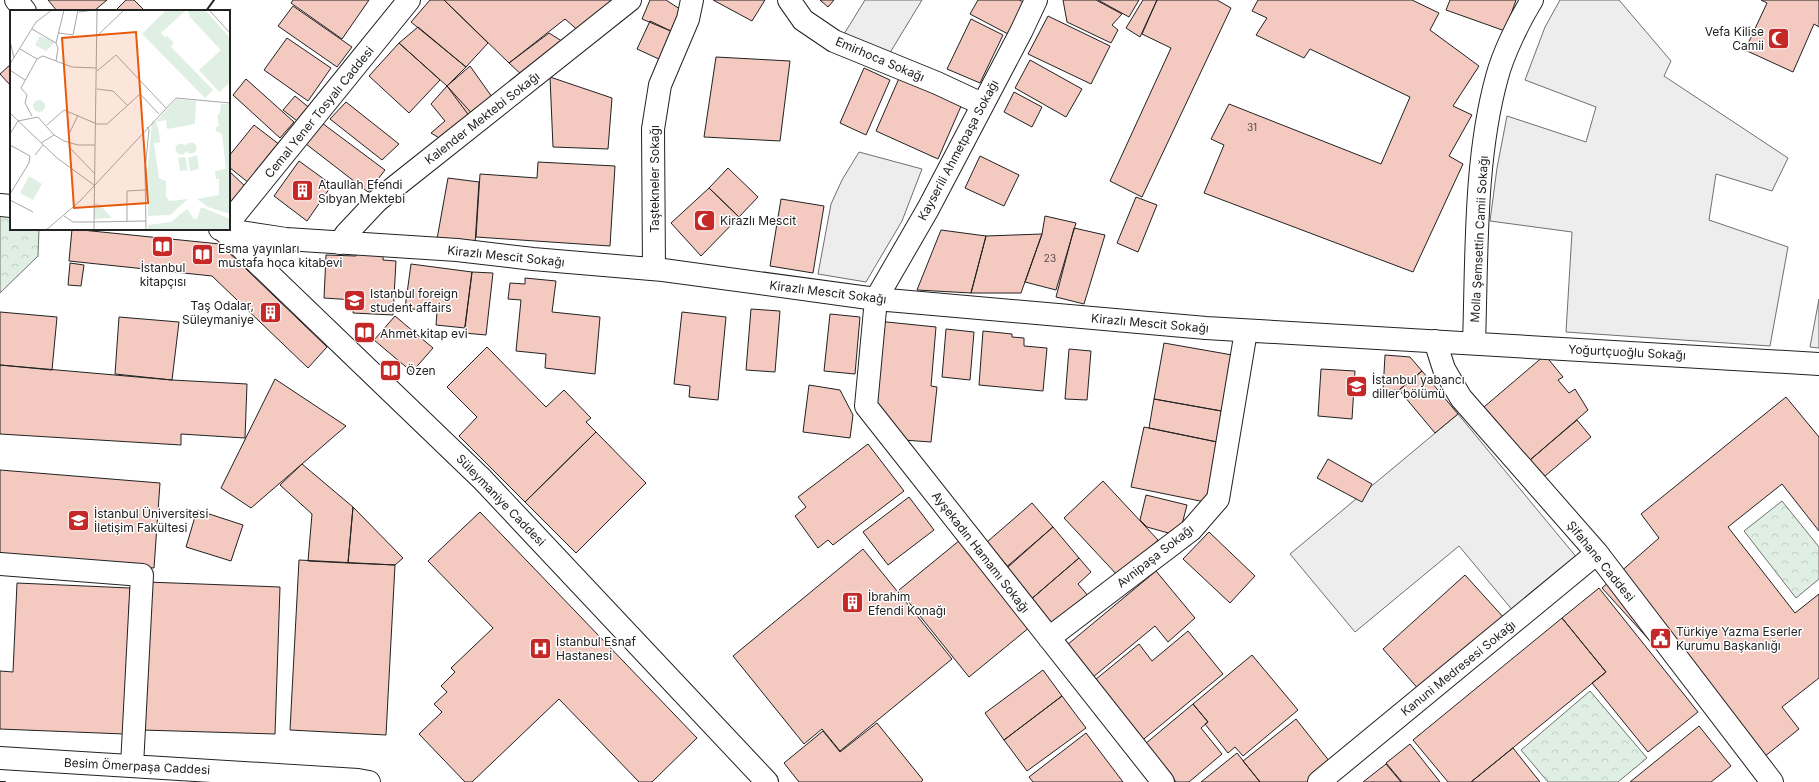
<svg xmlns="http://www.w3.org/2000/svg" width="1819" height="782" font-family="Inter,sans-serif">
  <defs>
    <pattern id="forest-crowns" width="20" height="18" patternUnits="userSpaceOnUse"><rect width="20" height="18" fill="#e0efe3"/><path d="M2 6a3 3 0 1 1 6 0M12 15a3 3 0 1 1 6 0" fill="none" stroke="#c0cdc2"/></pattern>
  </defs>
  <rect width="100%" height="100%" fill="#fff"/>
  <path fill="url(#forest-crowns)" stroke="#6f6f6f" d="M0 212 11 213V229H39L38 256 0 293Z
    M1782 501 1819 547V579L1796 598 1744 531Z
    M1590 691 1647 758 1618 782H1548L1521 750Z"/>
  <path fill="#ededed" stroke="#6f6f6f" d="M865 0H922L888 56 844 34Z
    M1560 0H1619L1671 61 1664 76 1788 158 1772 191 1716 174 1709 220 1788 247 1770 346 1566 332 1572 232 1490 221 1497 168 1507 116 1586 142 1596 107 1525 80 1545 27Z
    M859 152 922 169 902 221 866 282 818 274 831 204 842 180Z
    M1819 299V348L1810 347Z
    M1458 414 1578 559 1514 612 1459 546 1355 632 1290 554Z"/>
  <path fill="#f3c9c0" stroke="#222" d="M48 0H107L94 11H57Z
    M126 0H134L145 11H115Z
    M293 0H369L342 39 291 3Z
    M430 0H444L488 43 466 67 411 22Z
    M444 0H622L581 33 565 19 509 63Z
    M650 0H666L686 13 673 32 642 19Z
    M713 0H765L752 21Z
    M820 0H834L828 7Z
    M978 0H1019L1024 2 1008 34 970 14Z
    M1063 0H1096L1122 14 1112 25 1118 30 1111 43 1067 22Z
    M1098 0H1139L1129 17Z
    M1143 0H1157L1140 37 1126 28Z
    M1157 0H1217L1231 8 1142 197 1110 181 1171 48 1142 34Z
    M1258 0H1412L1439 13 1430 30 1479 66 1453 106 1472 115 1449 156 1463 164 1413 272 1204 193 1224 145 1211 139 1229 104 1381 164 1410 97 1310 49 1304 58 1256 35 1267 18 1252 11Z
    M1450 0H1516L1505 31 1446 10Z
    M1761 0H1819V27L1814 24 1793 72 1745 50 1767 3Z
    M293 6 352 47 337 67 278 26Z
    M1048 16 1110 46 1091 84 1028 54Z
    M971 19 1003 35 980 83 947 69Z
    M650 21 673 32 661 60 637 49Z
    M418 27 466 67 447 86 399 43Z
    M549 33 568 45 524 77 509 63Z
    M287 38 331 68 308 101 264 70Z
    M399 43 440 80 409 113 369 76Z
    M716 57 790 61 780 141 704 137Z
    M1030 60 1082 89 1066 117 1015 88Z
    M11 64V86L0 74Z
    M470 66 497 104 473 121 447 86Z
    M864 68 890 80 866 135 840 123Z
    M900 76 962 104 938 159 876 131Z
    M550 77 612 98 608 149 553 147Z
    M246 79 294 122 280 138 233 95Z
    M447 86 476 118 446 142 431 133 445 121 431 104Z
    M1014 92 1042 107 1032 127 1004 112Z
    M295 96 312 110 301 124 283 110Z
    M346 102 399 144 382 160 330 119Z
    M322 123 385 170 368 192 306 144Z
    M254 125 280 145 250 184 229 167V156Z
    M980 156 1019 175 1004 206 965 188Z
    M299 161 332 185 307 221 274 196Z
    M538 162 615 166 610 246 476 237 480 174 537 178Z
    M728 168 758 197 739 217 709 188Z
    M229 171 248 189 229 209Z
    M448 178 479 182 475 244 437 239Z
    M709 188 739 217 701 256 671 223Z
    M1136 197 1157 205 1138 252 1117 243Z
    M781 199 824 206 813 273 770 266Z
    M1045 216 1076 223 1056 290 1025 282 1042 234Z
    M1074 228 1105 235 1084 304 1056 297Z
    M72 229 220 244 327 347 308 368 212 276 69 261Z
    M941 230 986 236 971 293 917 290Z
    M1042 234 1021 293H971L986 236Z
    M356 254 383 256V260L396 261 393 315 353 313 354 300 324 298 326 255 356 256Z
    M70 263 84 265 81 286 68 285Z
    M411 264 472 272 465 328 436 325 437 312 405 308Z
    M472 272 493 273 486 335 464 333Z
    M525 278 556 281 552 312 600 317 595 374 545 368 546 354 516 351 521 300 508 299 510 283 525 284Z
    M751 309 780 311 775 372 746 370Z
    M0 312 57 317 52 370 0 365Z
    M682 312 726 317 718 400 689 397 690 386 674 384Z
    M830 314 860 317 855 374 824 371Z
    M395 316 433 348 412 372 374 340Z
    M119 317 179 322 172 380 115 374Z
    M877 321 936 327 931 386 937 387 931 442 903 440 870 397Z
    M946 329 974 332 970 380 942 377Z
    M983 331 1012 334V337L1024 338V346L1047 348 1043 391 979 385Z
    M1164 343 1238 356 1227 412 1154 399Z
    M487 347 546 407 564 390 591 418 586 422 596 432 525 502 459 436 477 417 447 387Z
    M1069 349 1091 351 1087 400 1065 399Z
    M1385 355 1410 357 1422 371 1399 390 1383 391Z
    M1545 355 1563 377 1558 380 1569 393 1575 389 1588 410 1530 460 1484 407Z
    M0 365 172 380 247 384 245 438 181 434V445L0 434Z
    M1321 369 1355 371 1352 419 1318 416Z
    M1422 371 1458 414 1435 433 1399 390Z
    M275 379 346 426 251 508 221 488Z
    M809 385 840 390 853 415 850 438 803 432Z
    M1786 397 1819 437V531L1782 484 1728 527 1795 613 1819 594V678L1782 707 1799 729 1759 761 1602 588 1659 538 1641 514Z
    M1154 399 1227 412 1222 443 1149 428Z
    M1577 420 1591 437 1545 476 1530 460Z
    M1144 427 1222 443 1210 503 1131 487Z
    M596 432 646 483 576 553 525 502Z
    M868 444 904 491 833 545 828 540 818 548 795 516 806 507 798 497Z
    M1328 459 1372 484 1362 502 1317 478Z
    M302 464 353 507 348 563 308 561 312 514 280 485Z
    M0 470 160 483 154 568 0 556Z
    M1103 481 1158 540 1119 577 1064 518Z
    M1146 495 1187 505 1179 536 1147 527 1140 520Z
    M909 497 934 530 888 565 863 532Z
    M1032 503 1053 527 1008 567 987 542Z
    M353 507 403 558 395 565 348 563Z
    M197 510 243 525 231 561 186 547Z
    M480 512 697 738 652 782H639L559 699 472 782H465L419 734 442 712 434 704 447 692 441 686 455 672 451 668 493 628 428 561Z
    M1053 527 1079 558 1029 601 1003 570Z
    M1209 532 1255 576 1230 603 1183 559Z
    M960 540 1030 627 969 677 899 590Z
    M863 549 952 659 840 751 822 729 804 744 733 656Z
    M1079 558 1091 572 1078 584 1090 598 1054 629 1029 601Z
    M299 560 395 565 386 735 290 730Z
    M1156 571 1195 618 1168 642 1155 626 1087 682 1061 650Z
    M1465 575 1505 619 1422 693 1383 649Z
    M147 582 280 587 275 734 142 730Z
    M17 583 130 588 124 734 0 729V671L13 672Z
    M1599 588 1698 712 1648 752 1592 683 1606 672 1562 618Z
    M1562 618 1606 672 1471 782H1448L1413 740Z
    M1188 631 1223 674 1139 743 1090 684 1139 644 1152 661Z
    M1252 655 1298 710 1243 756 1235 747 1228 753 1205 724 1208 722 1193 704Z
    M1043 670 1062 696 1004 740 985 713Z
    M1062 696 1086 728 1027 771 1004 740Z
    M1193 704 1208 722 1201 728 1222 754 1189 782H1176L1145 744Z
    M1296 719 1334 767 1315 782H1260L1243 761Z
    M877 723 923 780 921 782H799L784 763 823 731 840 752Z
    M1699 726 1731 766 1711 782H1630Z
    M1086 733 1123 782H1033L1029 777Z
    M1410 744 1440 782H1402L1386 763Z
    M1513 748 1540 782H1471Z
    M1237 753 1260 782H1201Z
    M1386 764 1401 782H1363Z"/>
  <g fill="none" stroke-linecap="round" stroke-linejoin="round">
    <defs>
      <path id="minor" d="M789 0 803 20 834 41 937 83 982 104
        M1036 0 1021 32 928 209 876 299 866 406 1163 782
        M0 205 11 206
        M229 222 409 0
        M220 229 286 239 457 250 533 259 663 270 876 299 1206 328 1819 364
        M340 243 346 234 377 201 630 0
        M654 269 653 129 660 85 688 19 692 0
        M1435 341 1444 369 1461 398 1597 553 1772 782
        M1474 343C1477 257 1474 160 1497 77 1503 54 1519 21 1532 0
        M0 564 142 575 132 766
        M1049 638 1191 530 1218 499 1246 331
        M0 758 358 780 369 782
        M1319 782 1597 553"/>
      <path id="major" d="M16 0 25 11
        M222 229 482 479 767 782"/>
    </defs>
    <use href="#minor" stroke="#222" stroke-width="24"/>
    <use href="#major" stroke="#222" stroke-width="24"/>
    <use href="#minor" stroke="#fff" stroke-width="22"/>
    <use href="#major" stroke="#fff" stroke-width="22"/>
    <path stroke="#222" stroke-width="2" d="M206 11 214 0
      M0 782H5"/>
  </g>
  <defs>
    <symbol id="mosque-square" viewBox="-11 -11 22 22"><rect x="-9" y="-9" width="18" height="18" rx="4" fill="#c62828" stroke="#fff"/><path d="M3.5-4.9A6 6 0 1 0 3.5 4.9A5 5 0 1 1 3.5-4.9Z" fill="#fff"/></symbol>
    <symbol id="building-square" viewBox="-11 -11 22 22"><rect x="-9" y="-9" width="18" height="18" rx="4" fill="#c62828" stroke="#fff"/><path d="M-4-6H4V6H1V3H-1V6H-4ZM-2.5-4.3h1.7v1.8h-1.7ZM.8-4.3h1.7v1.8H.8ZM-2.5-1h1.7V.8h-1.7ZM.8-1h1.7V.8H.8Z" fill="#fff"/></symbol>
    <symbol id="library-square" viewBox="-11 -11 22 22"><rect x="-9" y="-9" width="18" height="18" rx="4" fill="#c62828" stroke="#fff"/><path d="M-6-4Q-3-5.5-.7-3.5V5Q-3 3-6 4ZM6-4Q3-5.5 .7-3.5V5Q3 3 6 4Z" fill="#fff"/></symbol>
    <symbol id="university-square" viewBox="-11 -11 22 22"><rect x="-9" y="-9" width="18" height="18" rx="4" fill="#c62828" stroke="#fff"/><path d="M0-5L7-2L0 1L-7-2ZM-4 1L0 2.5L4 1V4Q0 6-4 4Z" fill="#fff"/></symbol>
    <symbol id="civic-square" viewBox="-11 -11 22 22"><rect x="-9" y="-9" width="18" height="18" rx="4" fill="#c62828" stroke="#fff"/><path d="M-.6-6.5H3V-4.5H.6V-3L4-1V1h2V6H-6V1h2V-1L-.6-3ZM-1.2 2.5V6h2.4V2.5Z" fill="#fff"/></symbol>
    <symbol id="hospital-square" viewBox="-11 -11 22 22"><rect x="-9" y="-9" width="18" height="18" rx="4" fill="#c62828" stroke="#fff"/><path d="M-5-5h3v3.5h4V-5h3V5h-3V1.5h-4V5h-3Z" fill="#fff"/></symbol>
  </defs>
  <g fill-rule="evenodd">
    <use href="#mosque-square" x="1766" y="26" width="25" height="25"/>
    <use href="#building-square" x="290" y="178" width="25" height="25"/>
    <use href="#mosque-square" x="692" y="208" width="25" height="25"/>
    <use href="#library-square" x="150" y="234" width="25" height="25"/>
    <use href="#library-square" x="190" y="242" width="25" height="25"/>
    <use href="#university-square" x="342" y="288" width="25" height="25"/>
    <use href="#building-square" x="258" y="300" width="25" height="25"/>
    <use href="#library-square" x="352" y="320" width="25" height="25"/>
    <use href="#library-square" x="378" y="358" width="25" height="25"/>
    <use href="#university-square" x="1344" y="374" width="25" height="25"/>
    <use href="#university-square" x="66" y="508" width="25" height="25"/>
    <use href="#building-square" x="840" y="590" width="25" height="25"/>
    <use href="#civic-square" x="1648" y="626" width="25" height="25"/>
    <use href="#hospital-square" x="528" y="636" width="25" height="25"/>
  </g>
  <g text-anchor="middle" dominant-baseline="central" stroke-width="3" stroke-linejoin="round" paint-order="stroke">
    <g font-size="10" fill="#564c4a">
      <text x="1252" y="127">31</text>
      <text x="1050" y="258">23</text>
    </g>
    <g font-size="12" fill="#222" stroke="#fff" text-anchor="start">
      <text x="1764" y="31" text-anchor="end">Vefa Kilise<tspan x="1764" dy="14">Camii</tspan></text>
      <text x="318" y="184">Ataullah Efendi<tspan x="318" dy="14">Sıbyan Mektebi</tspan></text>
      <text x="720" y="220">Kirazlı Mescit</text>
      <text x="218" y="248">Esma yayınları<tspan x="218" dy="14">mustafa hoca kitabevi</tspan></text>
      <text x="163" y="267" text-anchor="middle">İstanbul<tspan x="163" dy="14">kitapçısı</tspan></text>
      <text x="370" y="293">Istanbul foreign<tspan x="370" dy="14">student affairs</tspan></text>
      <text x="254" y="305" text-anchor="end">Taş Odalar,<tspan x="254" dy="14">Süleymaniye</tspan></text>
      <text x="380" y="333">Ahmet kitap evi</text>
      <text x="406" y="370">Özen</text>
      <text x="1372" y="379">İstanbul yabancı<tspan x="1372" dy="14">diller bölümü</tspan></text>
      <text x="94" y="513">İstanbul Üniversitesi<tspan x="94" dy="14">İletişim Fakültesi</tspan></text>
      <text x="868" y="596">İbrahim<tspan x="868" dy="14">Efendi Konağı</tspan></text>
      <text x="1676" y="631">Türkiye Yazma Eserler<tspan x="1676" dy="14">Kurumu Başkanlığı</tspan></text>
      <text x="556" y="641">İstanbul Esnaf<tspan x="556" dy="14">Hastanesi</tspan></text>
    </g>
    <g font-size="12" fill="#222" stroke="#fff">
      <text transform="translate(880 59) rotate(23)">Emirhoca Sokağı</text>
      <text transform="translate(319 112) rotate(-51)">Cemal Yener Tosyalı Caddesi</text>
      <text transform="translate(482 118) rotate(-38)">Kalender Mektebi Sokağı</text>
      <text transform="translate(958 150) rotate(-62)">Kayserili Ahmetpaşa Sokağı</text>
      <text transform="translate(654 179) rotate(-90)">Taştekneler Sokağı</text>
      <text transform="translate(1479 239) rotate(-87)">Molla Şemsettin Camii Sokağı</text>
      <text transform="translate(506 256) rotate(6)">Kirazlı Mescit Sokağı</text>
      <text transform="translate(828 292) rotate(7)">Kirazlı Mescit Sokağı</text>
      <text transform="translate(1150 323) rotate(5)">Kirazlı Mescit Sokağı</text>
      <text transform="translate(1627 352) rotate(3)">Yoğurtçuoğlu Sokağı</text>
      <text transform="translate(501 500) rotate(46)">Süleymaniye Caddesi</text>
      <text transform="translate(981 552) rotate(52)">Ayşekadın Hamamı Sokağı</text>
      <text transform="translate(1155 556) rotate(-38)">Avnipaşa Sokağı</text>
      <text transform="translate(1601 561) rotate(51)">Şifahane Caddesi</text>
      <text transform="translate(1458 668) rotate(-39)">Kanuni Medresesi Sokağı</text>
      <text transform="translate(137 766) rotate(3)">Besim Ömerpaşa Caddesi</text>
    </g>
  </g>
  <g transform="translate(10 10)">
    <rect width="220" height="220" fill="#fff"/>
    <path d="M156 0H176L151 23 155 27 157 26 164 33 161 37 203 80 195 88 132 24ZM177 0H195L220 28V50L179 6 180 5ZM166 89 186 91 185 114 157 119 156 110 146 112ZM19 166 32 174 23 190 10 183Z" fill="#e0efe3"/>
    <path d="M167 93 183 94 182 112 161 115V107H153ZM211 94H220V204L198 197 187 189 209 185V169H206L205 161 216 159 212 124 206 121V117L209 116 207 105 210 103ZM142 111 146 112 149 122 150 132 144 133 149 168 156 171V186L159 191 178 189 160 205 138 206 137 165ZM175.5 138a5.5 5.5 0 1 1 11 0a5.5 5.5 0 1 1-11 0ZM165.5 139a5.5 5.5 0 1 1 11 0a5.5 5.5 0 1 1-11 0ZM187 145 189 159 180 161 178 148ZM175 147 178 160 170 161 168 148ZM84 193H88L102 208 84 209ZM191 197 220 209V220H138V215L161 212 177 199 184 209H187Z" fill="#e0efe3"/>
    <path d="M30 26 45 32 36 41 25 35ZM211 40 220 50V73L209 82 189 60Z" fill="#e0efe3"/>
    <path d="M23 96a6 6 0 1 1 12 0a6 6 0 1 1-12 0Z" fill="#e0efe3"/>
    <path fill="none" stroke="#a7a7a7" stroke-width="1" d="M87 0 84 212 136 211M199 0 220 23M69 2 84 0M22 19 46 33 48 38 46 51 62 57 87 58M49 23 63 25 68 0M87 26 114 0M0 31 4 48M46 33 54 0M10 39 27 49 11 78 17 85 15 93 22 106M27 49 33 46 46 51M0 54 26 12 42 0M0 60 15 70M87 61 106 45 156 98M87 79 103 81 117 95M0 103 47 148 84 175M8 111 28 107 44 125 54 131 68 135H85M37 115 54 100 87 114H97L130 84 149 104M0 124 8 111M59 124 68 105M31 133 44 125M59 133 60 138 85 164M0 135 20 146 19 153 0 184M25 145 33 135M0 190 23 202M54 206 63 212H84V220M117 211V181L135 180M36 220 70 191 166 88 220 93M136 220 135 159 139 120 137 117"/>
    <path fill="#e8590c" fill-opacity="0.15" stroke="#e8590c" stroke-width="2" d="M126 22 138 193 64 198 52 28Z"/>
    <rect width="220" height="220" fill="none" stroke="#222" stroke-width="2"/>
  </g>
</svg>
